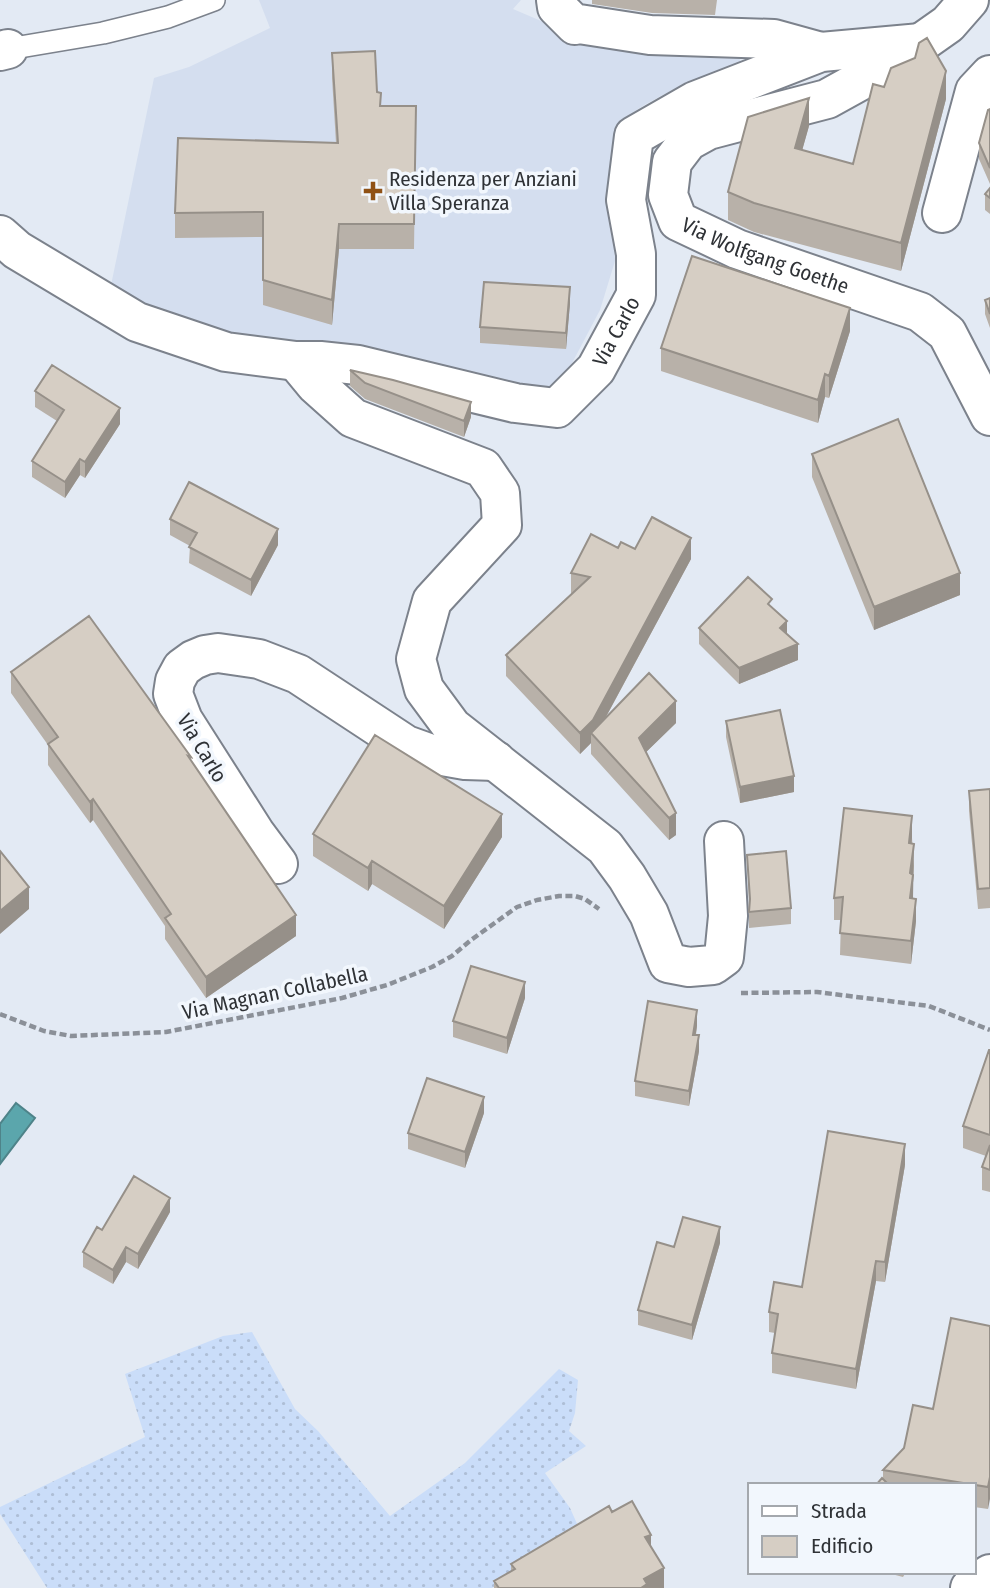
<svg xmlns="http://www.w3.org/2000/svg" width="990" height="1588" font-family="'Fira Sans Condensed',sans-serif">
  <defs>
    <pattern id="grass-dots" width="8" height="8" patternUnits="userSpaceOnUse" patternTransform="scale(1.75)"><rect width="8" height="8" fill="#caddf9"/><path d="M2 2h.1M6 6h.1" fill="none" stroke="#aebed6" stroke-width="1.8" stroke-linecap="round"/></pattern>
  </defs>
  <rect width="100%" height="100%" fill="#e3eaf4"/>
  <path fill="#d4deef" d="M259 0H521L513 9 588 41 738 52 741 64 730 71 678 87 646 104 635 111 619 129 614 213 615 261 600 310 570 367 564 376 553 385 542 391 228 339 110 290 154 78 189 67 270 28Z"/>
  <path fill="url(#grass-dots)" d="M252 1332 295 1409 318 1431 390 1516 465 1463 559 1369 578 1380 575 1413 569 1431 586 1446 545 1473 570 1508 578 1526 492 1588H47L0 1514V1507L145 1437 125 1374 223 1336Z"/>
  <path fill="#5ba6ac" stroke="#4e8389" stroke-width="2" d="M16 1103 35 1118 0 1164V1124Z"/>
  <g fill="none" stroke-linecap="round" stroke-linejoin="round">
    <defs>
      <path id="lane" d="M8 49 103 33 168 17 214 0"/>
      <g id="street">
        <path d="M556 0 557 7 575 25 579 24 650 35 774 39 821 52"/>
        <path id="s1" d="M969 0 948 24 894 62 827 99 708 130 688 141 672 162 668 195 678 221 737 249 920 312 947 333 990 416"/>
        <path d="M0 51 8 49"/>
        <path d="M942 213 975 91 990 75"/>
        <path id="s2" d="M0 235 17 250 137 322 226 352 296 361H320L358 365 515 403 557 408 596 369 636 295V254L626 200 634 136 695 101 821 52 921 43"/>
        <path d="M296 361 315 384 353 418 483 468 500 493 502 525 432 601 416 659 424 689 452 727 605 847 627 877 649 914 668 963 689 967 713 965 724 957 728 916 724 841"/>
        <path d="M278 864 255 833 183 720 173 694 175 681 182 668 193 660 205 655 218 653 259 659 298 674 406 745 431 754 465 760 496 761"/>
        <path d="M970 1588 990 1574"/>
      </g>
    </defs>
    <use href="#lane" stroke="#7c828c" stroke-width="24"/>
    <use href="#street" stroke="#7c828c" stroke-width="42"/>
    <path stroke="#8b9098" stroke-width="4.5" stroke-dasharray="7 3.5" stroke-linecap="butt" d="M741 993 817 992 929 1006 990 1030
      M0 1014 44 1031 71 1036 166 1032 342 998 387 985 432 967 452 956 471 940 517 907 537 900 559 896H575L585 899 599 909"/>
    <use href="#lane" stroke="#fff" stroke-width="21"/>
    <use href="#street" stroke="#fff" stroke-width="38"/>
  </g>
  <path fill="#b8b1a9" d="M592 0H717L715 15 652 13 592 4Z
    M332 53 377 92 380 106H416L414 249H339L332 325 263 305V237L175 238V213L336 143 332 78Z
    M884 87 946 99 901 271 754 232 728 220V192L809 126 802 150 853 164Z
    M990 109V184L979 159V143Z
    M990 188V214L985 210V194Z
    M990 298V328L985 314V300Z
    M570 303 566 349 480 343V327Z
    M850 331 829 398 825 397 818 423 661 371V348Z
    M350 370 471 417 464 437 365 399 350 386Z
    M35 391 120 424 85 478 80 475 65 498 32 477V461L57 421 35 407Z
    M812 454 960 595 874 630 812 477Z
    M170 519 278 545 251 596 189 563 190 546 170 535Z
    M618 548 635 549 691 559 606 717 676 723 646 752 676 835 669 840 591 754V743L580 754 506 676V655L571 594V573Z
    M772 608 787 634 798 660 739 684 699 644V628Z
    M11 672 191 757V761L296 936 206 998 165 939V926L93 820 90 823 48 765V745L11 693Z
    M726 721 794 792 740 803 726 737Z
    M990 789V908L978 909 969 811V791Z
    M313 834 502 837 444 929 372 884 368 891 313 856Z
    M912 838 914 866 912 898 916 921 911 964 840 955 841 920H834V898Z
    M747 855 791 908V924L749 928V905Z
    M525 998 507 1054 453 1037V1021Z
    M697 1026 696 1035 699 1051 689 1106 635 1096V1081Z
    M990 1050V1192L982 1190V1167L986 1156 963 1148V1126Z
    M484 1113 465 1168 408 1149V1133Z
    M905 1165 885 1282 876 1281 856 1389 772 1373V1353L775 1333 769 1332V1312L802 1287Z
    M170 1212 138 1269 126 1262 113 1284 83 1267V1252L102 1230Z
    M720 1243 692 1340 638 1325V1310L674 1247Z
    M990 1326 988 1509 974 1507V1485H876L883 1480V1470L904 1448 933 1409Z
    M612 1512 651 1548 664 1588H494V1581L511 1571V1564Z
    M884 1572H906L903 1577Z"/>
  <path fill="#969089" d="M946 71V99L901 271V243Z
    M809 98V126L795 176V148Z
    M339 224V249L332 325V300Z
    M570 287V303L566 349V333Z
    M850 308V331L829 398V376Z
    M825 374V397L818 423V400Z
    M471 402V417L464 437V421Z
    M120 408V424L85 478V462Z
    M80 459V475L65 498V482Z
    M278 529V545L251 596V580Z
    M691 538V559L595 737 591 733V743L580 754V733Z
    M960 573V595L874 630V607Z
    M787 621V637L780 628Z
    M798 644V660L739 684V668Z
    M676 701V723L639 759V738Z
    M794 776V792L740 803V787Z
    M93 799V820L90 823V802Z
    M676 813V835L669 840V818Z
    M502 814V837L444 929V906Z
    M912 816V838L909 866V843Z
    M914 844 913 898 910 920V873Z
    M372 861V884L368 891V868Z
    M29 887V909L0 934V911Z
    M916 899V921L911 964V941Z
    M296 915V936L206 998V977Z
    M525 982V998L507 1054V1038Z
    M697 1010V1026L693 1051V1035Z
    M699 1035V1051L689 1106V1091Z
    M484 1097V1113L465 1168V1152Z
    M905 1144V1165L885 1282V1262Z
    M170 1198V1212L138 1269V1254Z
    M720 1227V1243L692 1340V1325Z
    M126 1247V1262L113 1284V1270Z
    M876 1261V1281L856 1389V1369Z
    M990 1477V1499L988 1509V1487Z
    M651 1535V1557L645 1537Z
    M664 1568V1588H641L644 1579Z"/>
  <path fill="#d6cec4" stroke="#969089" stroke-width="2" d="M927 38 946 71 901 243 754 203 728 192 748 117 809 98 795 148 853 164 873 84 884 87 891 68 915 58 919 43Z
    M375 51 377 92 381 93 380 106H416L414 224H339L332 300 263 280V212L175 213 178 138 338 143 332 53Z
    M990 109V168L979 143 988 110Z
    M990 188V198L985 194Z
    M692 256 850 308 829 376 825 374 818 400 661 348Z
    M484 282 570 287 566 333 480 327Z
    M990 298V314L985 300Z
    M52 365 120 408 85 462 80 459 65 482 32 461 64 410 35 391Z
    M350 370 393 380 471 402 464 421 365 383Z
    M898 419 960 573 874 607 812 454Z
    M189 482 278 529 251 580 189 547 197 533 170 519Z
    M652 517 691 538 593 720 580 733 506 655 590 577 571 573 591 534 618 548 621 542 635 549Z
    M748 577 772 599 768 604 787 621 780 628 798 644 739 668 699 628Z
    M89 616 191 757 188 756 296 915 206 977 165 918 171 914 93 799 90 802 48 744 58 737 11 672Z
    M649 673 676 701 639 738 676 813 669 818 591 733Z
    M780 710 794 776 740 787 726 721Z
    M375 735 502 814 444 906 372 861 368 868 313 834Z
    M990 789V888L978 889 969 791Z
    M844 808 912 816 909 843 914 844 910 873 913 875 910 898 916 899 911 941 840 933 843 897 834 898Z
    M0 851 29 887 0 911Z
    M786 851 791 908 749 912 750 899 747 855Z
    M471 966 525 982 507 1038 453 1021Z
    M648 1001 697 1010 693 1035H699L689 1091 635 1081Z
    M989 1050H990V1135L963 1126Z
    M427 1078 484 1097 465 1152 408 1133Z
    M828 1131 905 1144 885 1262 876 1261 856 1369 772 1353 778 1314 769 1312 774 1282 802 1287Z
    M990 1145V1170L982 1167Z
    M134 1176 170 1198 138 1254 126 1247 113 1270 83 1252 97 1227 102 1230Z
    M683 1217 720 1227 692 1325 638 1310 657 1242 674 1247Z
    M951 1318 990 1326V1477L988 1487 883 1470 904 1448 913 1405 933 1409Z
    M882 1478 889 1485H876Z
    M632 1501 651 1535 645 1537 664 1568 644 1579 647 1584 641 1588H499L494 1581 515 1569 511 1564 609 1506 612 1512Z"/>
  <path fill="#8f5115" stroke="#f2f7fd" stroke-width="2.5" d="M369.5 180.5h7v7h7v7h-7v7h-7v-7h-7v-7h7z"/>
  <g text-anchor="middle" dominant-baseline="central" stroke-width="7" stroke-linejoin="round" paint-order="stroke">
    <g font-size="21" fill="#2f3236" stroke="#f2f7fd" text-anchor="start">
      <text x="389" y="179">Residenza per Anziani<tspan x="389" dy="24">Villa Speranza</tspan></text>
    </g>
    <g font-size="21" fill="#2f3236" stroke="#f2f7fd">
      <text stroke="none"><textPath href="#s1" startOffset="502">Via Wolfgang Goethe</textPath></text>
      <text stroke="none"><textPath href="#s2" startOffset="691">Via Carlo</textPath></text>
      <text transform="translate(202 748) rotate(59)">Via Carlo</text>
      <text transform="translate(275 993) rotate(-12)">Via Magnan Collabella</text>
    </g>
  </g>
  <rect x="748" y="1483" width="228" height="91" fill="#f2f7fd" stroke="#a4a8ad" stroke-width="2"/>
  <rect x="762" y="1506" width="35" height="10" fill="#ffffff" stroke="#a4a8ad" stroke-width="2"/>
  <text x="811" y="1518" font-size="21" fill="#2f3236">Strada</text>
  <rect x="762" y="1536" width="35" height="21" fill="#d6cec4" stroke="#a4a8ad" stroke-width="2"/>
  <text x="811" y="1553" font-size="21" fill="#2f3236">Edificio</text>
</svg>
